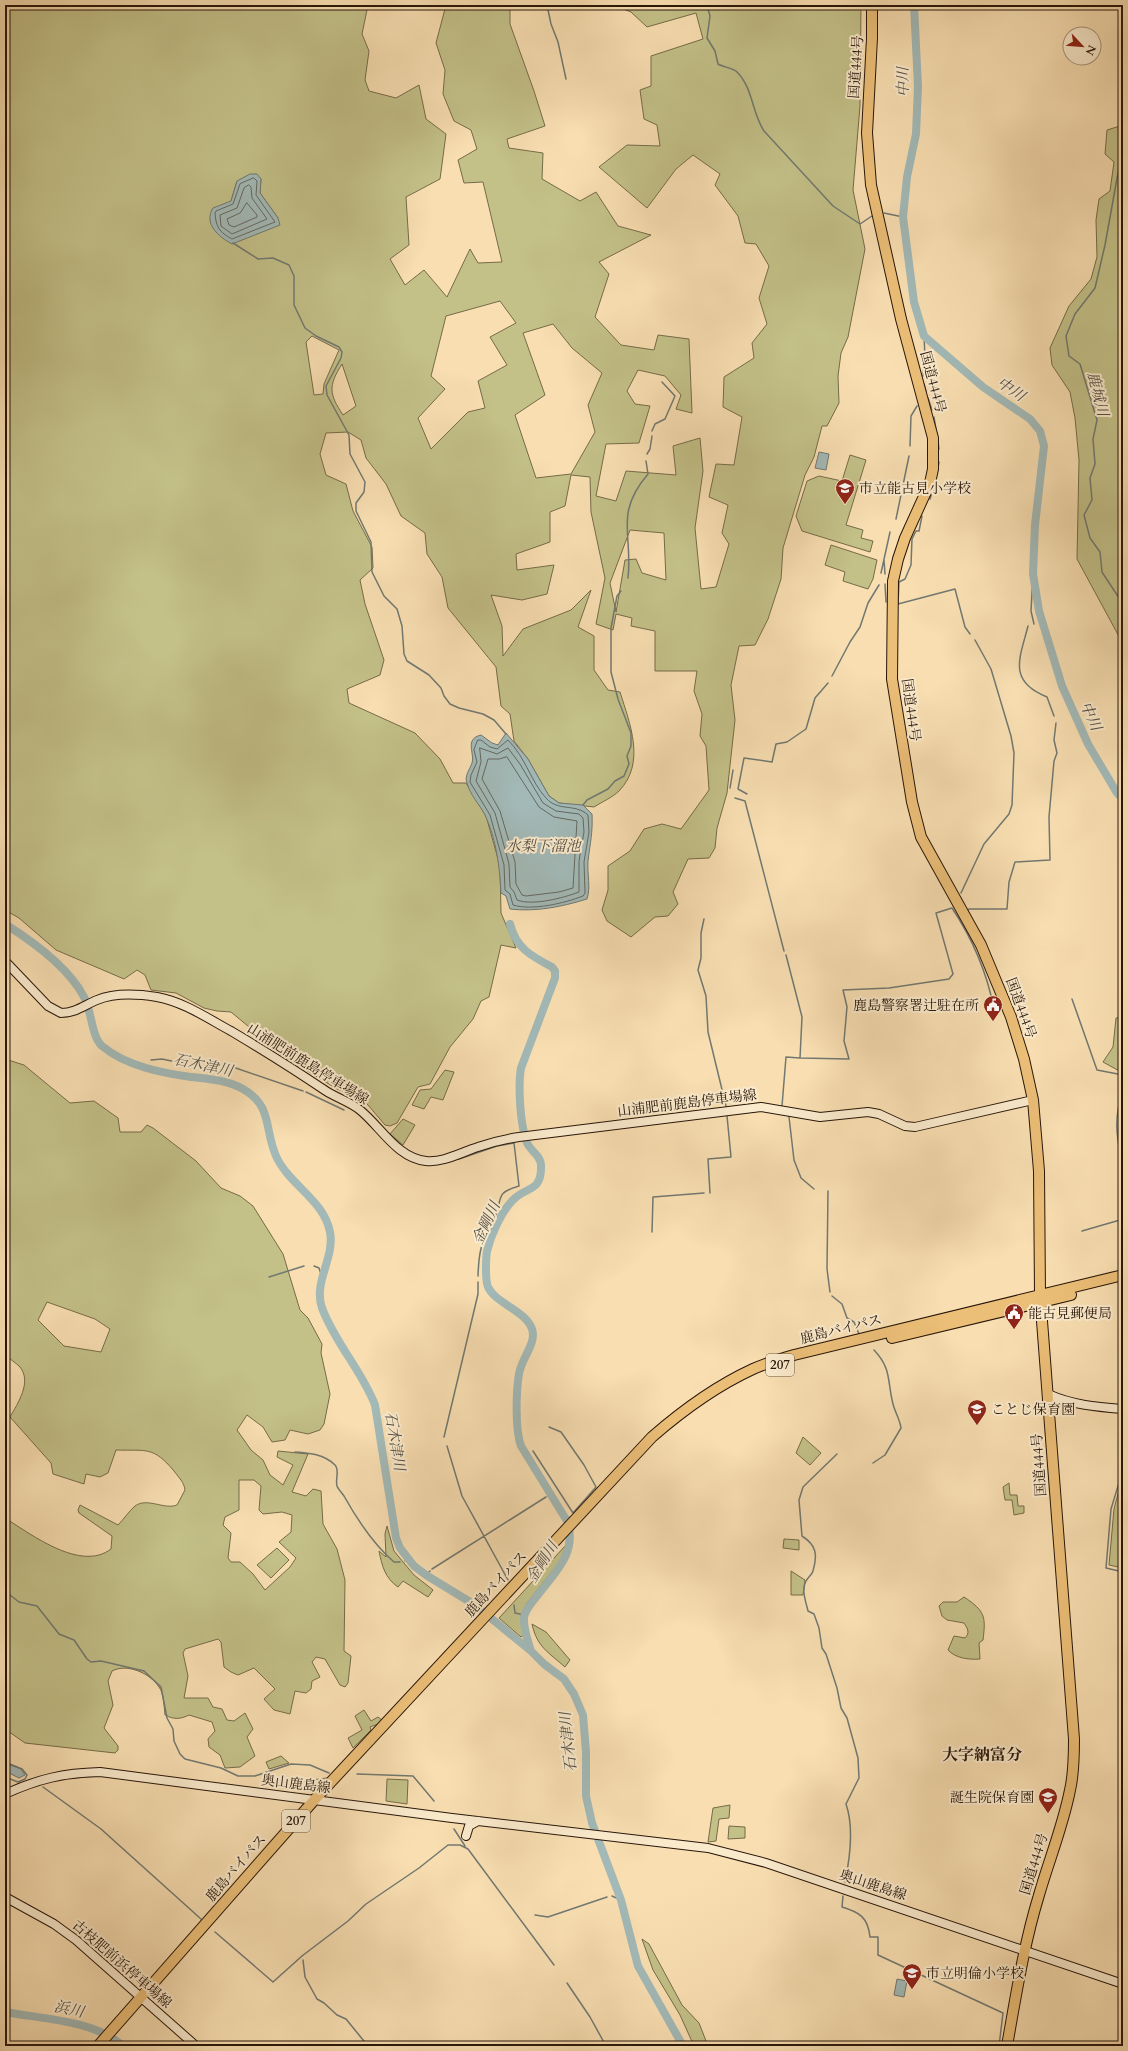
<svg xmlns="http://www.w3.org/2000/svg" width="1128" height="2051" font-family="Cardo,'Noto Serif JP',serif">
  <rect width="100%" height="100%" fill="#f8deb1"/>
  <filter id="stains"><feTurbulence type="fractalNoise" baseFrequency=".005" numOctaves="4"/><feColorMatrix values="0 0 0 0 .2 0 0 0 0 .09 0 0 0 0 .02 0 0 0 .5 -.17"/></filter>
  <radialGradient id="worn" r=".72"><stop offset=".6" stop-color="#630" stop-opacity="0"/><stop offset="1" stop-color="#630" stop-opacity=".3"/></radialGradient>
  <path fill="#c3c088" stroke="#766b48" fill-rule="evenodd" d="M5 5H368L362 34 369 51 365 80 369 91 396 98 419 85 426 119 446 134 440 179 406 197 409 245 390 259 405 285 424 270 447 297 470 249 478 263 502 262 483 182 464 183 458 160 477 149 471 130 454 121 443 94 445 70 436 43 446 5H510V24L534 91 545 126 507 139 509 148 543 153 542 179 580 201 596 192 618 226 651 235 599 262 609 274 595 317 621 345 654 350 658 335 689 339 692 413 676 409 681 395 665 376 638 370 627 391 635 404 650 406 639 443 606 444 596 496 616 501 626 471 676 475 673 446 700 438 703 471 695 528 701 589 716 587 729 544 722 533 728 505 709 497 716 464 734 465 742 417 723 407 724 377 754 358 752 343 767 324 759 298 769 266 756 244 745 243 738 216 715 185 720 174 693 155 676 169 647 208 599 167 627 145 660 146 657 125 644 119 640 90 651 86V56L703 39 696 13 647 27 631 12 613 5H861L860 106 853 190 865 249 848 337 841 353 838 376 839 403 827 426H822L814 457 805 475 783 548 781 579 768 619 755 645 739 646 731 685 735 720 727 793 717 828 715 848 709 858 688 859 673 892 678 904 668 916 655 917 631 937 607 921 602 910 608 890V866L630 851 644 829 662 824 681 829 709 790 706 746 700 736 702 714 694 691 697 671H655V631L631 626 632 618 616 614 613 630 596 624 605 578 591 512 590 477 571 475 565 506 550 512V542L516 554 517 570 554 565 547 594 522 600 491 595 502 626 503 656 523 629 571 610 591 590 578 627 594 636V670L608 690 620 692C630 724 646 763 619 791 613 797 602 802 594 807L559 803 549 796 528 759 514 741 510 714 501 706 496 667 448 608 442 577 427 554 425 533 401 516 386 484 366 458 361 440 348 432 326 433 320 454 326 475 346 484 353 511 372 547 373 568 360 580 365 604 384 660 380 675 347 689 349 703 415 733 440 759 453 783H466L486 816 500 866 501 913 516 948 501 945 489 997 481 1001 473 1019 450 1047 430 1084 418 1087 397 1123 390 1126 385 1125 368 1105 351 1094 337 1089 280 1054 283 1041 254 1031 231 1012 217 1011 204 1008 176 993 151 990 145 975 137 970 124 979 56 950 19 918 5 910ZM261 179 260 193 278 218 231 201 237 181ZM500 301 516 323 490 337 507 365 478 381 485 408 468 412 431 449 418 418 445 389 431 376 446 316ZM553 324 572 348 602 373 588 405 595 432 571 474 536 478 515 415 545 395 523 333ZM312 336 339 350 324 384 323 394 314 395 306 342ZM342 364 356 406 343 415C329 394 328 386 342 364ZM630 530 664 533 666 580 642 573 636 559 625 560 616 612 610 583Z
    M1123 103V480L1120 482 1123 509V656L1122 642 1077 559 1079 460 1075 418 1070 392 1052 365 1050 348 1069 306 1091 279 1097 257 1096 220 1099 199 1110 191 1114 162 1105 154 1107 130 1120 126V105Z
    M850 455 866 460 846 525 863 530 861 538 873 541 870 552 802 531 796 516 807 481 819 476 842 481Z
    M831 545 877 560 873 579 868 589 843 581 845 572 825 565Z
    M1123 1017V1073L1103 1062 1113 1047 1116 1018Z
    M5 1059 24 1065 70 1103 94 1101 118 1118 120 1132H141L147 1125 153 1128 196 1161 221 1188 240 1196 253 1206 283 1254 300 1310 308 1318 322 1344 321 1353 330 1394 324 1424 320 1430 308 1434 290 1430 285 1440 272 1442 263 1427 247 1415 237 1430 251 1450 263 1460 270 1475 283 1485 293 1465 277 1457 278 1451 308 1454 292 1492 306 1496 313 1489 321 1491 323 1524 337 1549 345 1580 344 1651 351 1656 348 1683 345 1687 340 1685 325 1659 316 1657 312 1662 320 1677 312 1681 311 1689 306 1693 295 1691 290 1714 274 1710 264 1699 275 1689 254 1668 238 1675 231 1672 224 1667 221 1642 218 1639 185 1649 183 1653 188 1676 184 1698H208L213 1707 222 1709 227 1720 234 1721 245 1713 253 1729 247 1737 255 1756 240 1767 225 1768 220 1755 209 1747 208 1739 215 1731 212 1722 189 1715C181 1719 174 1720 165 1715 164 1707 164 1693 159 1687 150 1673 127 1663 112 1671L108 1681 113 1705 104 1728 118 1746V1750L115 1753 25 1743 5 1729V1518C32 1535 81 1572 111 1549L112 1536 79 1513 78 1510 80 1505 118 1525C124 1519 129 1511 135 1506 147 1497 164 1510 177 1505L185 1490C184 1482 179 1478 174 1471 153 1446 147 1451 116 1450L108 1473 100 1477 86 1474 84 1484 53 1474 51 1463 10 1417C18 1403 32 1382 20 1367 16 1363 10 1359 5 1355ZM47 1302 95 1319 110 1329 101 1352 64 1346 38 1320ZM239 1480H254L261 1486 259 1510 263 1514 282 1512 292 1515 291 1532 279 1542 296 1558 290 1567 265 1590 253 1574 240 1562H231L228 1558 231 1533 223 1525 225 1517 239 1510Z
    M445 1070 454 1072 443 1100 431 1097 424 1109 412 1105 420 1090 431 1089Z
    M403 1119 415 1125 403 1145 390 1134Z
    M803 1437 821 1453 810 1465 796 1453Z
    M1009 1483 1010 1495H1017L1018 1506H1024V1513L1014 1515 1012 1500H1005L1003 1487Z
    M1119 1490H1123V1568L1109 1565 1114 1509Z
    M387 1526 394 1551 414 1575 433 1590 428 1597 403 1581 398 1587C385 1578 382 1566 379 1551L386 1557 385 1534Z
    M784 1539 799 1540V1550L783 1548Z
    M566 1545 561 1560 527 1603 521 1615 524 1635 521 1637 499 1618Z
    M277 1548 289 1560 271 1578 257 1565Z
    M791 1571 805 1580 803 1595H791Z
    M964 1597C985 1611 986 1616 983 1640L979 1643 980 1659C969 1660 955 1658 948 1650L954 1636 965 1638C970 1633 968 1629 964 1623L947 1620 942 1616 939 1606 943 1602H957Z
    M532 1624 546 1632 570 1660 565 1667C548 1652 537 1647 532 1624Z
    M364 1710 371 1721 378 1717 382 1720 378 1724 370 1727 371 1730 353 1748 348 1738 362 1730 355 1716Z
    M281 1756 289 1763 269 1769 266 1762Z
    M327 1778 319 1786 308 1791 309 1785 304 1781Z
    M387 1779 408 1780 407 1804 386 1801Z
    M730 1805 729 1818 719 1819 716 1841 708 1842 713 1808Z
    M729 1826 745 1827V1838L728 1839Z
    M642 1939 649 1944 682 2005 699 2023 708 2046H694L680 2015 653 1970Z"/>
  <path fill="#a2b9b7" stroke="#717871" d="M250 174H257L261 179 260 193 278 218 280 225 232 244C219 237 203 224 213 208L231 201 237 181Z
    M819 452 829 454 826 470 815 468Z
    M506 733 528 759 549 796 559 803 583 805 592 814C593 832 590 844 588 861 587 874 591 887 587 899 561 907 536 912 510 909L506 896 501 893C500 868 496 838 485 815 480 805 470 795 467 783 464 776 470 769 472 763 475 753 464 739 481 735L492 743 498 745Z
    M5 1763 21 1769 25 1775 19 1778 5 1771Z
    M897 1979 907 1981 904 1997 894 1995Z"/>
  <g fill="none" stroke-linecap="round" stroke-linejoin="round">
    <path stroke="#656860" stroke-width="1" d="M254 178 257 181 256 195 275 222 232 239C219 232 216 227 215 213L216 211 233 204 240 184Z
      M249 185 251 187 252 198 267 219 232 234 221 226 220 215 237 208 244 188Z
      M247 203 257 215V217L234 227 229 225 227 219 240 213Z
      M478 740H481L490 747 497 749 508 740C526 758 531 782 546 798 558 812 575 803 588 815L589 832 584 862 585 893 583 896C565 903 532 911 513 905L510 894 505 890 504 865 490 815 470 782 471 775 477 762 474 750Z
      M480 748 497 754 508 748 520 764 543 803 556 811 579 814 583 818 584 832 579 861V892C563 898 533 906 517 900L514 892 510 887 509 864 495 813 476 781 481 762Z
      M507 757 539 807 554 817 577 821 573 888 559 892 526 896 522 895 516 884 515 862 500 811 482 779 488 759H499Z"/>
    <path stroke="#717871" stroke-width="1.5" d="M547 5 551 24 558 42 566 79
      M707 5 710 16 707 38 715 51 718 64C723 67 733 68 737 72 753 88 752 113 764 131L833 206 860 224 872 216
      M1123 145 1105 245 1095 288 1075 314 1066 336 1069 356 1080 364 1097 420 1093 439 1095 464 1090 478 1092 500 1084 515 1090 538 1100 552 1102 572 1123 604
      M884 213 903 217
      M233 243 258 259 273 258 289 265 294 276V305L305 328 316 336 339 347 342 352 341 358 326 386 327 395 349 435 350 454 365 482 364 492 356 503V511L371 542 372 572 384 596 397 609 402 626 404 654 407 661 429 675 441 688 444 696 450 704 459 708 483 714 494 720 506 734
      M924 336 925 357
      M923 376 924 365
      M924 384 926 391
      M928 398 932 410
      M934 417 937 435
      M652 431 655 424 665 419 675 396 662 382
      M938 441 939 449
      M910 446 911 416 917 406
      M647 454 650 449 652 436
      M938 468 939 462
      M930 499 934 486
      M922 516 919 531H916L912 539 911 565 905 579 899 582 898 604 955 589 965 627 970 634
      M896 519 909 456
      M884 560 885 574
      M881 573 890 532
      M1033 574 1031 611 1034 624
      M628 578C633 534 614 514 648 474L646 461
      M885 584 886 602
      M1028 626C1020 658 1007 681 1047 697L1054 716
      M832 676 850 642 860 627 868 603 879 585
      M730 788 733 770
      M747 794 738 789 744 758 772 762 776 744 787 742 806 729 815 698 828 683
      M735 798 745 801 784 951
      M583 805 587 800 608 789 615 781 624 776 629 764 627 756 631 746V733L618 699 611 672V628L617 596 621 591
      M961 893 984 844 1009 814 1012 805 1014 753 1011 736 991 669 975 640
      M966 912 969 909H1007L1009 882 1015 862 1050 860 1049 817 1054 761 1057 753 1054 740 1056 723
      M704 919 701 933V958L698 970 706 996 708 1032 726 1106
      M1072 999 1097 1070 1123 1075
      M800 1058 849 1059 844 1041 847 1007 843 990 889 988 949 979 953 974 936 913 952 908C972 938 987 973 994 1009
      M151 1060 162 1059 181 1063 189 1058 225 1065
      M227 1065 303 1091
      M306 1092 344 1110
      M782 1106 786 1057 800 1058 802 1017 786 955
      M789 1117 794 1160 801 1178 814 1189
      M459 1159 497 1146 514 1143 519 1186C494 1193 503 1199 495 1217 482 1243 479 1246 478 1276
      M1122 1166C1117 1136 1113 1120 1123 1090
      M828 1191 827 1269 830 1292
      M710 1193 708 1159 731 1157 727 1116
      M1082 1231 1120 1220 1122 1169
      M652 1232 653 1197 704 1193
      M314 1266 319 1268 322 1277
      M269 1277 304 1266
      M832 1296 842 1304 847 1318 854 1322 859 1334
      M444 1437 478 1294V1282
      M447 1446 462 1496 508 1580
      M533 1451 573 1513 596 1487 584 1465 561 1432 549 1427
      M295 1452C309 1453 324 1454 335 1465 340 1470 335 1479 337 1486 338 1489 342 1493 344 1496 358 1521 373 1544 394 1562H400
      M837 1454 803 1487 799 1500 802 1536C816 1545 818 1554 813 1571 812 1575 808 1577 806 1581 801 1590 806 1602 808 1611L814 1614 819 1628 822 1648 826 1654 837 1688 841 1708 847 1718 858 1758 859 1778 846 1804C854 1827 850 1858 845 1882
      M873 1463 885 1455 901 1428C900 1420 895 1412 893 1404 887 1381 892 1369 874 1350
      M1123 1470 1111 1509 1106 1568 1123 1572
      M548 1496 551 1495
      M567 1521 570 1517
      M405 1561 408 1558
      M432 1569 546 1497
      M426 1575 430 1571
      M5 1591 19 1602 37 1606 59 1634 74 1640 87 1659 91 1662 101 1661 144 1671 161 1687 167 1718 173 1729 174 1741 180 1754 185 1759 221 1768 238 1776H255L291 1764 310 1765 329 1773
      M514 1605 515 1613 525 1615
      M5 1762 22 1769 27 1775 25 1779 18 1782 5 1777
      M357 1774 413 1776 434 1801
      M43 1787 101 1829 201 1919
      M454 1829 465 1846
      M612 1896 621 1900
      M843 1896 842 1907C859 1912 868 1917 870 1937H878V1955L1003 2013 999 2046
      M535 1915 548 1917 607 1897
      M215 1932 273 1982 302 1956 348 1921 366 1904 419 1868 448 1845H460L468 1849 554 1965
      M303 1960 305 1977 317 1999 324 2003 337 2015 346 2019 368 2046
      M567 1983 590 2017 606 2046
      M120 2044 136 2046"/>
    <path stroke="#a2b9b7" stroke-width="8" d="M914 5 918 86 916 134 907 177 903 217 914 302 924 336 983 387 1030 419 1040 431 1044 446 1035 525 1033 574 1039 611 1062 686 1088 744 1117 793 1123 799
      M5 924C32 941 69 968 84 997 92 1011 91 1036 102 1046 126 1066 162 1073 191 1077 208 1079 228 1080 243 1089 273 1106 264 1129 276 1156 289 1185 324 1200 330 1232 335 1258 313 1282 322 1308 335 1343 362 1371 375 1405L396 1538 400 1548 414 1566 426 1575 475 1605 531 1651 544 1664 564 1679 574 1694 583 1715 586 1752V1796L592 1823 621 1900 638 1966 683 2046
      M510 924C516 948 531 956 552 967L555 971V978L521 1068C518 1086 520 1122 526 1140 528 1150 541 1155 541 1165 542 1193 526 1186 513 1200 501 1212 491 1235 487 1251 486 1257 486 1263 486 1269 486 1275 486 1282 488 1287 496 1304 525 1310 532 1329 537 1343 521 1359 519 1374 516 1392 515 1430 521 1446L567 1521C578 1553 555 1572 537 1596 532 1602 525 1610 524 1617 523 1628 528 1641 531 1651
      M5 2012C42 2019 94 2020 123 2046"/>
    <defs>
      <path id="secondary" d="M5 961 48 1006 61 1013C75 1013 85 1005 97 1000 116 992 138 994 157 997 184 1002 207 1018 231 1031 263 1050 295 1070 326 1091 337 1098 350 1102 360 1110 381 1127 397 1158 426 1161 443 1163 462 1152 478 1147 492 1142 505 1139 519 1137L761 1107 820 1117 868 1112 879 1114 905 1126 915 1127 1033 1100
        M1048 1394C1072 1405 1098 1407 1123 1409
        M5 1794C38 1779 63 1773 100 1772L452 1818 708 1848 766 1863 1123 1984
        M466 1836 469 1826 478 1821
        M5 1897 54 1924 76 1940 196 2046"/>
      <path id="highway" d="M872 5V38L867 133 871 185 901 319 933 438V469L930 483 905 538 898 559 893 581 892 679 912 802 921 837 981 945 1011 1017 1024 1059 1033 1100 1039 1171 1040 1295 1074 1739C1074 1756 1074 1773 1070 1790 1063 1826 1049 1860 1039 1895 1024 1944 1016 1995 1007 2046
        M892 1338 1071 1295
        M98 2046 316 1798 652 1437C683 1410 716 1386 753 1369 766 1363 780 1359 794 1355L1123 1275"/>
    </defs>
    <use href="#secondary" stroke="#281609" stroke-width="10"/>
    <use href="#highway" stroke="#281609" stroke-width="12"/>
    <use href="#secondary" stroke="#faeacc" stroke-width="8"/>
    <use href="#highway" stroke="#ecbf78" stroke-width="10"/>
  </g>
  <defs>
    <symbol id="school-pin" viewBox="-11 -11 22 30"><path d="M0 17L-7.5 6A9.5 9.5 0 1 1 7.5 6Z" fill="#8f2418" stroke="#faeacc"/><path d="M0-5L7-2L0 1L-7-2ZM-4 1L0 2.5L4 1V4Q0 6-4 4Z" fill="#fff"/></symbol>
    <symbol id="civic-pin" viewBox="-11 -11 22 30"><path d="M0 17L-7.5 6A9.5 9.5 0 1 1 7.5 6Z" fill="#8f2418" stroke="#faeacc"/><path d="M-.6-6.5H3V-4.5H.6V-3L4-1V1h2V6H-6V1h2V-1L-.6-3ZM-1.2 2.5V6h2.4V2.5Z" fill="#fff"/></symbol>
  </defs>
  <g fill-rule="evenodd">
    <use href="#school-pin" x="834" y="477" width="22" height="30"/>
    <use href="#civic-pin" x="982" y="994" width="22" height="30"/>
    <use href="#civic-pin" x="1003" y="1302" width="22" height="30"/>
    <use href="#school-pin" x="966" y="1398" width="22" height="30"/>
    <use href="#school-pin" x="1037" y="1786" width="22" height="30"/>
    <use href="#school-pin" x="901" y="1962" width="22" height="30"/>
  </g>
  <g text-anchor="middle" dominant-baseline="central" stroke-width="4" stroke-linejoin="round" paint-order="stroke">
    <g fill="#faeacc" stroke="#675644" stroke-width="1">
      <rect x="766" y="1354" width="28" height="22" rx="3"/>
      <rect x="282" y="1810" width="28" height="22" rx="3"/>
    </g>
    <g font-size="13" font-weight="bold" fill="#281609">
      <text x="780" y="1365">207</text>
      <text x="296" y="1821">207</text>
    </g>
    <g font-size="14" fill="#281609" stroke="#faeacc">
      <text transform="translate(856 67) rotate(-86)">国道444号</text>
      <text transform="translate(933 382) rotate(75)">国道444号</text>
      <text transform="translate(911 710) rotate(82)">国道444号</text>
      <text transform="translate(1021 1008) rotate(70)">国道444号</text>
      <text transform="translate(308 1064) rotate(32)">山浦肥前鹿島停車場線</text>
      <text transform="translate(687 1103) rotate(-7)">山浦肥前鹿島停車場線</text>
      <text transform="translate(841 1329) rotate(-14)">鹿島バイパス</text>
      <text transform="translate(1039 1465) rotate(-94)">国道444号</text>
      <text transform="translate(496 1584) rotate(-47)">鹿島バイパス</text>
      <text transform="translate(296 1784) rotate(7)">奥山鹿島線</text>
      <text transform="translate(1034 1864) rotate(-73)">国道444号</text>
      <text transform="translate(236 1868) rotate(-49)">鹿島バイパス</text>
      <text transform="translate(873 1885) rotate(18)">奥山鹿島線</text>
      <text transform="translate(122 1964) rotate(41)">古枝肥前浜停車場線</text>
    </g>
    <g font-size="14" fill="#281609" stroke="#faeacc" text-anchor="start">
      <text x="859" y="488">市立能古見小学校</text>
      <text x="979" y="1005" text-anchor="end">鹿島警察署辻駐在所</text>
      <text x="1028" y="1313">能古見郵便局</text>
      <text x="991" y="1409">ことじ保育園</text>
      <text x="1034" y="1797" text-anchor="end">誕生院保育園</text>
      <text x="926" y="1973">市立明倫小学校</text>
    </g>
    <g font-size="15" font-style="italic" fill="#534f46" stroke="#faeacc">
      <text transform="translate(903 82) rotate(-91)">中川</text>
      <text transform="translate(1011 389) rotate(34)">中川</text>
      <text transform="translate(1098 394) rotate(76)">鹿城川</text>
      <text transform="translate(1091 716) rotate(66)">中川</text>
      <text x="543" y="846">水梨下溜池</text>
      <text transform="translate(203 1065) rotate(12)">石木津川</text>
      <text transform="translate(486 1223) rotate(-65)">金剛川</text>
      <text transform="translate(395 1441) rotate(81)">石木津川</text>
      <text transform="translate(542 1562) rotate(-58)">金剛川</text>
      <text transform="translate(568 1742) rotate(-96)">石木津川</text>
      <text transform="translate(69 2009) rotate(12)">浜川</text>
    </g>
    <g font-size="16" font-weight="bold" fill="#281609" stroke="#faeacc">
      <text x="982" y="1755">大字納富分</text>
    </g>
  </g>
  <rect width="1128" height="2051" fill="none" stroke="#f8deb1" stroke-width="20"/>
  <rect x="6" y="6" width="1116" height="2039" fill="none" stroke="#281609" stroke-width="2"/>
  <rect x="10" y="10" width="1108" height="2031" fill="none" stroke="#281609"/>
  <g transform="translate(1082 46) rotate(116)"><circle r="19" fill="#faeacc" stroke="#a6957e"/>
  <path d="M0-3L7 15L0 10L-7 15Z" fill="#8f2418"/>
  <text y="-6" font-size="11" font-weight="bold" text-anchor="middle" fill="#281609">N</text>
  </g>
  <rect width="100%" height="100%" filter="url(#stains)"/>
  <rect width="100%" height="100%" fill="url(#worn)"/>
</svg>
